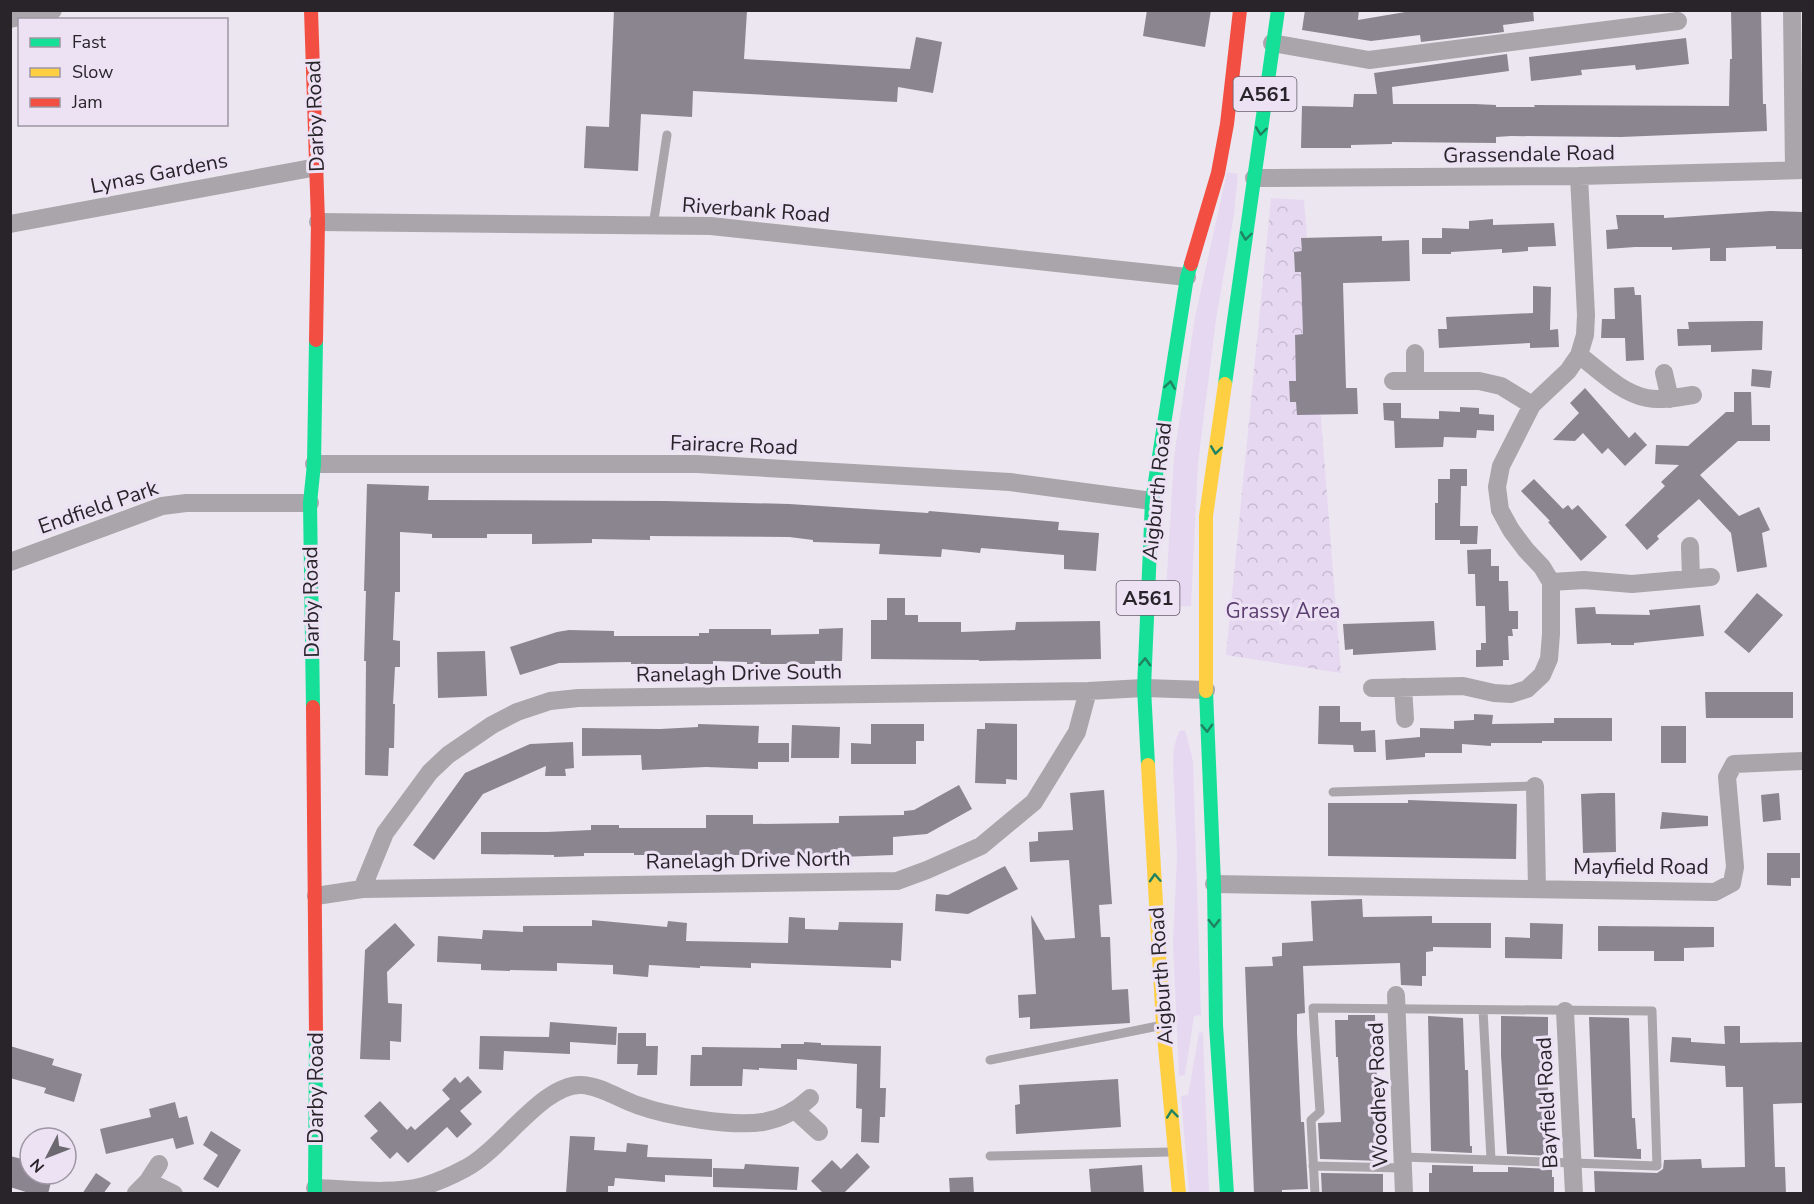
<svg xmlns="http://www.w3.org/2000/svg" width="1814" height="1204" font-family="'Nunito Sans',sans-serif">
  <defs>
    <pattern id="forest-crowns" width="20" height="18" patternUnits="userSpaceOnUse" patternTransform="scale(1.5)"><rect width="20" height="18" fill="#e7d8f2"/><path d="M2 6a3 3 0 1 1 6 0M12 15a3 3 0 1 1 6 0" fill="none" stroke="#c6b9d0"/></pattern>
  </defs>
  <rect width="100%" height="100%" fill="#ebe6f0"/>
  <path fill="#e7d8f2" d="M1227 172 1238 174 1234 214 1216 320 1198 463 1191 606 1165 607 1174 457 1195 317Z
    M1185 730 1193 761 1201 1015 1194 1016 1185 1075 1179 1076 1173 944 1177 856 1173 761 1174 747 1179 731Z
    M1203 1032 1209 1193H1189L1181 1096 1188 1095 1199 1033Z"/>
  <path fill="url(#forest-crowns)" d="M1271 198 1304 200 1341 673 1226 655Z"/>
  <path fill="#8b8590" d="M614 10 747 11 744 59 910 69 916 37 942 42 933 93 898 87 897 102 693 91 692 117 641 114 638 171 584 168 586 126 609 127Z
    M1147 10H1211L1205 47 1143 36Z
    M1305 10H1359L1358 20 1417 10H1533L1534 21 1503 25 1504 32 1421 42 1420 35 1371 41 1302 30Z
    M1731 10H1761L1763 104H1766L1767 131 1621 137 1511 136 1496 137V143L1392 142V144L1351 145V148H1301L1302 106 1353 107 1354 94H1377L1374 73 1507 54 1509 71 1392 87 1393 104H1475L1496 105V107H1535L1534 105 1729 106 1730 59H1732Z
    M1686 38 1689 64 1636 70 1635 65 1581 70 1582 75 1531 81 1529 57Z
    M1770 211 1803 212V249H1776V246L1726 248V261H1710V248L1672 250V247H1635L1607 249 1606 230 1618 229 1616 215H1664V218Z
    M1493 219V225L1554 223 1556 246 1528 247V251L1502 253V249L1451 252V254H1422V238H1442V228L1469 229V221Z
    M1382 236V241L1409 240 1410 281 1343 283 1346 388H1357L1358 414 1297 415 1296 402H1290L1289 381H1296L1295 335 1303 334 1301 272H1295L1294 252 1302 251 1301 238Z
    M1533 286 1551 287 1550 330 1558 329 1559 347 1530 348V343L1439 348 1438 329H1447L1446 317 1533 313Z
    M1634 287 1635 295H1641L1644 360 1626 361 1625 338H1601L1602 319H1615L1614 288Z
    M1750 321H1763L1762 350 1711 352V345L1678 346 1677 329H1689L1688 322Z
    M1752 369 1772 371 1770 388 1751 386Z
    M1585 388 1629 438 1635 432 1647 445 1625 466 1608 448 1602 454 1583 433 1575 441 1553 440 1579 413 1570 403Z
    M1734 392H1751L1752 425H1770V441H1738L1700 475 1739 516 1759 507 1770 530 1762 533 1767 567 1737 572 1731 533 1699 499 1657 536 1659 539 1647 550 1625 525 1665 486 1661 482 1679 465 1655 464 1656 445 1688 446 1726 412H1734Z
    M1383 403H1401V418L1439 419V411L1460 412V407L1479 408V414L1494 415V431L1477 430 1476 438 1444 437 1443 447 1395 448 1394 421 1384 420Z
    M1450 469H1467V486H1461L1460 526H1478L1477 544H1460V540H1435V503H1438V479H1450Z
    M1534 479 1563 509 1568 505 1572 510 1578 505 1607 537 1581 561 1548 522 1550 521 1521 491Z
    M367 484 429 486 428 500 665 501 789 504 928 513 929 511 1059 522 1058 530 1099 533 1096 571 1064 569V555L981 548 980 553 942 549 941 557 879 554 880 544 813 542V540L789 537 650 536V540L592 539V543L532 544V534H487V538H432V534L400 532V592H395L393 640 400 641V667H395L393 704H395L394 748H389L388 776 365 775 366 661H364L366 591H364Z
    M1491 549V566H1499V581H1508L1509 611H1518V629H1512L1513 636H1508L1509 660H1503V666L1476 667V650H1481V643H1486L1485 606H1476L1475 574H1468L1467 550Z
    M1757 593 1783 615 1749 653 1724 632Z
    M887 598H905V615H918V622H961V632L1015 630 1016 622 1100 621 1101 659 979 661V660L871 659V620H887Z
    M1700 605 1704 636 1634 643V645H1611V643L1577 644 1575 608 1595 607 1596 614 1650 615 1649 610Z
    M1434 621 1436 650 1353 655V649L1345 650 1343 624Z
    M843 628 842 661H815V664H747V662L713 661V664H631V662L559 663 520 675 510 647 557 632 569 630 614 631V636H699V633H709V629H771V635L819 634V629Z
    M485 651 487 696 438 698 437 652Z
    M1705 692H1793V718H1706Z
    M1319 706H1340V722H1361V731L1375 730 1376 752H1354L1353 745 1318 744Z
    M1474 714 1493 715 1492 724 1554 723V718H1612V741H1542V743H1491V746L1462 744V753H1425V757L1386 760 1385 740 1420 737V728L1454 729V721L1474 720Z
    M985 723 1017 724V780L1006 779V784L975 783 977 729H985Z
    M698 724 759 726 758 743H789V762H758V769L706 767 642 770 641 755 582 756V728L660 729 698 727Z
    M871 724H924V741H916V764H851V743L871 744Z
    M792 725 840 727 839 758H791Z
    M1661 726H1686V763H1661Z
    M573 742 574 768 565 769 566 776H545L546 766 483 794 434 860 413 845 465 773 530 744Z
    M959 785 972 809 927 834 893 837V855L840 857V855H634V853H584V856L554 857V855L481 854V832H547L591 830V825H619V828H706V815H753V824L839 823V816L904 815V811L914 810Z
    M1104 790 1112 904 1099 905 1101 937H1110L1112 990 1128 989 1130 1023 1030 1029V1017L1019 1018 1018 995 1036 994 1031 915 1045 940 1075 938 1069 860 1030 862 1029 842 1038 841V832L1073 830 1070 793Z
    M1600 793H1615L1616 852 1583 853 1581 794Z
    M1779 793 1781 820 1763 822 1761 795Z
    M1408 800 1517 804 1516 859 1328 856V803H1408Z
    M1662 812 1708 816V826L1660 829Z
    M1767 853H1800V878H1791V886L1767 885Z
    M1005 866 1018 889 968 914 935 911 936 894 948 895Z
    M1362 899 1363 917 1432 916V923H1491V948L1433 947V951L1426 952V976H1422V986L1401 985 1400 963 1303 966 1305 1013 1297 1014V1033L1301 1122H1304L1308 1189 1282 1190V1194H1254L1245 967 1273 966 1272 957 1282 956V943L1313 941 1311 901Z
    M789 917 805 918V929L838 930 839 922 903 923 901 961 891 960V968L751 963V968L700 966V968L649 965 648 977 613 974V965L557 963V971L510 970V971L481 970V964L437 962 438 936 482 939 483 930 523 932V926H592V920L667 927 668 921 687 923 686 941 788 943Z
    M395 923 415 945 387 972 388 1003 402 1004 401 1042 390 1041V1060L360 1059 365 950Z
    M1530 923 1563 924 1562 959 1505 958V937L1530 938Z
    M1598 926 1714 927V947L1684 948V961H1654V951H1598Z
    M1348 1015H1375L1378 1122H1383V1161L1320 1159 1318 1123 1341 1122 1338 1057H1336L1335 1020H1348Z
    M1428 1016 1463 1018 1465 1070H1468L1470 1146H1472V1153L1431 1151Z
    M1501 1016 1548 1017V1094L1551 1156 1507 1154 1501 1055Z
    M1589 1017 1629 1018 1632 1118H1635L1637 1149H1641V1159L1594 1157Z
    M550 1022 617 1027 616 1045 570 1042V1054L504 1051 503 1070 479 1069 480 1036 549 1037Z
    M1724 1026H1740V1043L1803 1042V1103L1773 1104 1775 1167H1785L1786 1194H1595L1594 1171 1657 1173 1663 1169 1664 1160 1701 1159 1702 1168 1745 1167 1743 1087H1726L1725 1066 1670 1062 1672 1037 1691 1038V1042L1725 1044Z
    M618 1033H646V1046H658L657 1075H637L638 1064H617Z
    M804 1042 821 1043V1045L881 1046 880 1088H886L885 1117H880L879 1143 861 1142 862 1109 856 1108 857 1064 797 1059V1070L759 1068V1070L743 1069 742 1086H690L691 1055H702V1047L781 1048V1044H804Z
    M10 1046 54 1059 52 1065 82 1074 74 1102 44 1093 46 1088 10 1078Z
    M468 1076 482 1092 460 1111 472 1124 457 1138 447 1127 408 1163 397 1152 390 1159 370 1138 378 1131 364 1116 380 1101 407 1130 411 1126 415 1130 450 1099 442 1090 455 1077 460 1083Z
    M1118 1079 1121 1127 1016 1134 1015 1105 1020 1104 1019 1085Z
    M175 1102 179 1118 187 1116 194 1144 176 1149 173 1138 106 1154 100 1129 151 1117 149 1109Z
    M211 1131 241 1150 218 1188 203 1179 218 1155 203 1145Z
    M570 1136 595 1137 594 1150 626 1152 627 1143 648 1145 647 1157 712 1159V1177L665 1175V1182L615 1178 614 1186H608V1194H566Z
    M857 1153 870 1167 843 1194H824L811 1181 832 1160 841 1169Z
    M10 1156 30 1161V1174H53L48 1194H32L10 1187Z
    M745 1164 799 1167 797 1190 713 1187V1168L744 1169Z
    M1142 1165 1144 1194H1091L1089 1169Z
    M1432 1165 1473 1166V1172H1508V1167L1552 1169V1177H1554V1194H1429V1173H1432Z
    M96 1173 111 1183 103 1194H82Z
    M1321 1173 1383 1174V1194H1322Z
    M973 1177 974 1194H950L949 1178Z"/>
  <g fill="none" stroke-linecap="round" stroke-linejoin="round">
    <path stroke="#a9a5aa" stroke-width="9" d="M653 226 667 135
      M1333 792 1535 786
      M1483 1010 1491 1159
      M990 1060 1158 1026
      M990 1156 1170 1152
      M1313 1166 1403 1168
      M1315 1194 1311 1120 1320 1112 1313 1008 1652 1011 1657 1166 1403 1157"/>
    <path stroke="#a9a5aa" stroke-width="18" d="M1792 10 1794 170
      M10 19 53 10
      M1272 43 1369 60 1678 21
      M1254 178 1579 176 1804 170
      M318 222 711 226 1187 277
      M10 224 317 167
      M1415 353V380
      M1579 355C1599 370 1621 393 1647 398 1662 401 1679 397 1693 395
      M1664 373 1670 399
      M1393 381H1479L1501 386 1532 405
      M314 464H697L1010 482 1152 501
      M1690 546 1691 578
      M10 562 162 506 186 503H310
      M1551 582 1584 580 1632 584 1711 577
      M1403 687 1405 719
      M1372 688 1463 686 1494 693 1511 694 1527 689 1542 675 1549 659 1551 634V582L1542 567 1526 550 1511 530 1500 510 1497 487 1501 466 1532 405 1568 371 1579 355 1585 335 1586 315 1579 176
      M1535 786 1537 889
      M1214 884 1715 892 1732 883 1735 867 1727 777 1734 764 1804 761
      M362 889 385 833 430 772 448 755 492 725 517 712 550 701 578 698 1088 691 1144 688 1206 690
      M316 896 362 889 897 881 927 870 981 846 1034 802 1077 732 1088 691
      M1396 995 1404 1194
      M1565 1011 1574 1194
      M796 1111 819 1132
      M148 1181 174 1194
      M315 1188C349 1189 391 1195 424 1186 438 1182 453 1175 466 1168 500 1151 544 1082 582 1085 601 1086 619 1099 637 1105 667 1116 731 1127 763 1122 781 1119 797 1110 810 1098
      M136 1193 148 1181 159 1164"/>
    <path stroke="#16e098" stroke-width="14" d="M1225 384 1278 10
      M1206 691 1214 884 1216 1025 1227 1194
      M313 707 310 503 314 464 316 340
      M1148 765 1144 688 1152 501 1187 277 1191 264
      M315 1194 316 1033"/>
    <path stroke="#ffcf43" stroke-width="14" d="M1206 691V516L1225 384
      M1148 765 1163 1025 1179 1194"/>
    <path stroke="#f24e42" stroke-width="14" d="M311 10 318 222 316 340
      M1191 264 1218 173 1227 124 1240 10
      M313 707 316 1033"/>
  </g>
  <defs><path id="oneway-chevron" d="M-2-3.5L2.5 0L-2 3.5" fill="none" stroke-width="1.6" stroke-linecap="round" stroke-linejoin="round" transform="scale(1.5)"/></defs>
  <g stroke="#1f8261">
    <use href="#oneway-chevron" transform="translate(1261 131) rotate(97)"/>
    <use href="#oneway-chevron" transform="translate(1246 236) rotate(98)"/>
    <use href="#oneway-chevron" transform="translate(1170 385) rotate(-81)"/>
    <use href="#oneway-chevron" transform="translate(1216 450) rotate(98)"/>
    <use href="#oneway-chevron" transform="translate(1145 662) rotate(-88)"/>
    <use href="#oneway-chevron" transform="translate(1207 728) rotate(88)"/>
    <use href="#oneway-chevron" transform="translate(1155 878) rotate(-93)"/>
    <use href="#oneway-chevron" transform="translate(1214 923) rotate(89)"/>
    <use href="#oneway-chevron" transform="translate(1172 1114) rotate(-96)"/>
  </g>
  <g text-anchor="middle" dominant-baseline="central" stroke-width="6" stroke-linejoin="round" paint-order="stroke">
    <g fill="#ece2f4" stroke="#635d67" stroke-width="1.5">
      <rect x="1233.5" y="77" width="63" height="34" rx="4.5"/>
      <rect x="1116.5" y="581" width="63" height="34" rx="4.5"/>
    </g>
    <g font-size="20" font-weight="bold" fill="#28242a">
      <text x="1265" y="94">A561</text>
      <text x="1148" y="598">A561</text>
    </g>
    <g font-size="21" fill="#28242a" stroke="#ece2f4">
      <text transform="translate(315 116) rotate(-92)">Darby Road</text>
      <text transform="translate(1529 154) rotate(-1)">Grassendale Road</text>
      <text transform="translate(159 173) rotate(-11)">Lynas Gardens</text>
      <text transform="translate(756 210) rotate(4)">Riverbank Road</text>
      <text transform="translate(734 445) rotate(2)">Fairacre Road</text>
      <text transform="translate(1157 491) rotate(-84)">Aigburth Road</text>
      <text transform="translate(98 507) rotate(-19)">Endfield Park</text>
      <text transform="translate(311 602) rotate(-91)">Darby Road</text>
      <text transform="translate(739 673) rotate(-1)">Ranelagh Drive South</text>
      <text transform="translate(748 860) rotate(-1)">Ranelagh Drive North</text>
      <text x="1641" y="867">Mayfield Road</text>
      <text transform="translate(1161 976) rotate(-94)">Aigburth Road</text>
      <text transform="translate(316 1088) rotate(-90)">Darby Road</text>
      <text transform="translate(1378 1095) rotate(-92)">Woodhey Road</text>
      <text transform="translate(1547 1103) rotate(-93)">Bayfield Road</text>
    </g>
    <g font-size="21" fill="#5c3e70" stroke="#ece2f4">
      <text x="1283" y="611">Grassy Area</text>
    </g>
  </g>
  <rect width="1814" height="1204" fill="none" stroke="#28242a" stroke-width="24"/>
  <rect x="18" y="18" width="210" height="108" fill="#ece2f4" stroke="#9e96a3" stroke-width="1.5"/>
  <rect x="30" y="38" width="30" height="9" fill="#16e098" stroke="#9e96a3" stroke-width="1.5"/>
  <text x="72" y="48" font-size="18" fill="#28242a">Fast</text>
  <rect x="30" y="68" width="30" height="9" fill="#ffcf43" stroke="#9e96a3" stroke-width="1.5"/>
  <text x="72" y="78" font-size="18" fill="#28242a">Slow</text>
  <rect x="30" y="98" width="30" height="9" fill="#f24e42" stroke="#9e96a3" stroke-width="1.5"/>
  <text x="72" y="108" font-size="18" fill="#28242a">Jam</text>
  <g transform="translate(48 1156) rotate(228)"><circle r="28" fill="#ece2f4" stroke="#9e96a3" stroke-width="1.5"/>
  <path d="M0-4.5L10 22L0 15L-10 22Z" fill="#6c686f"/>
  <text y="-9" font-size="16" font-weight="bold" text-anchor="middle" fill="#28242a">N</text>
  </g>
</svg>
